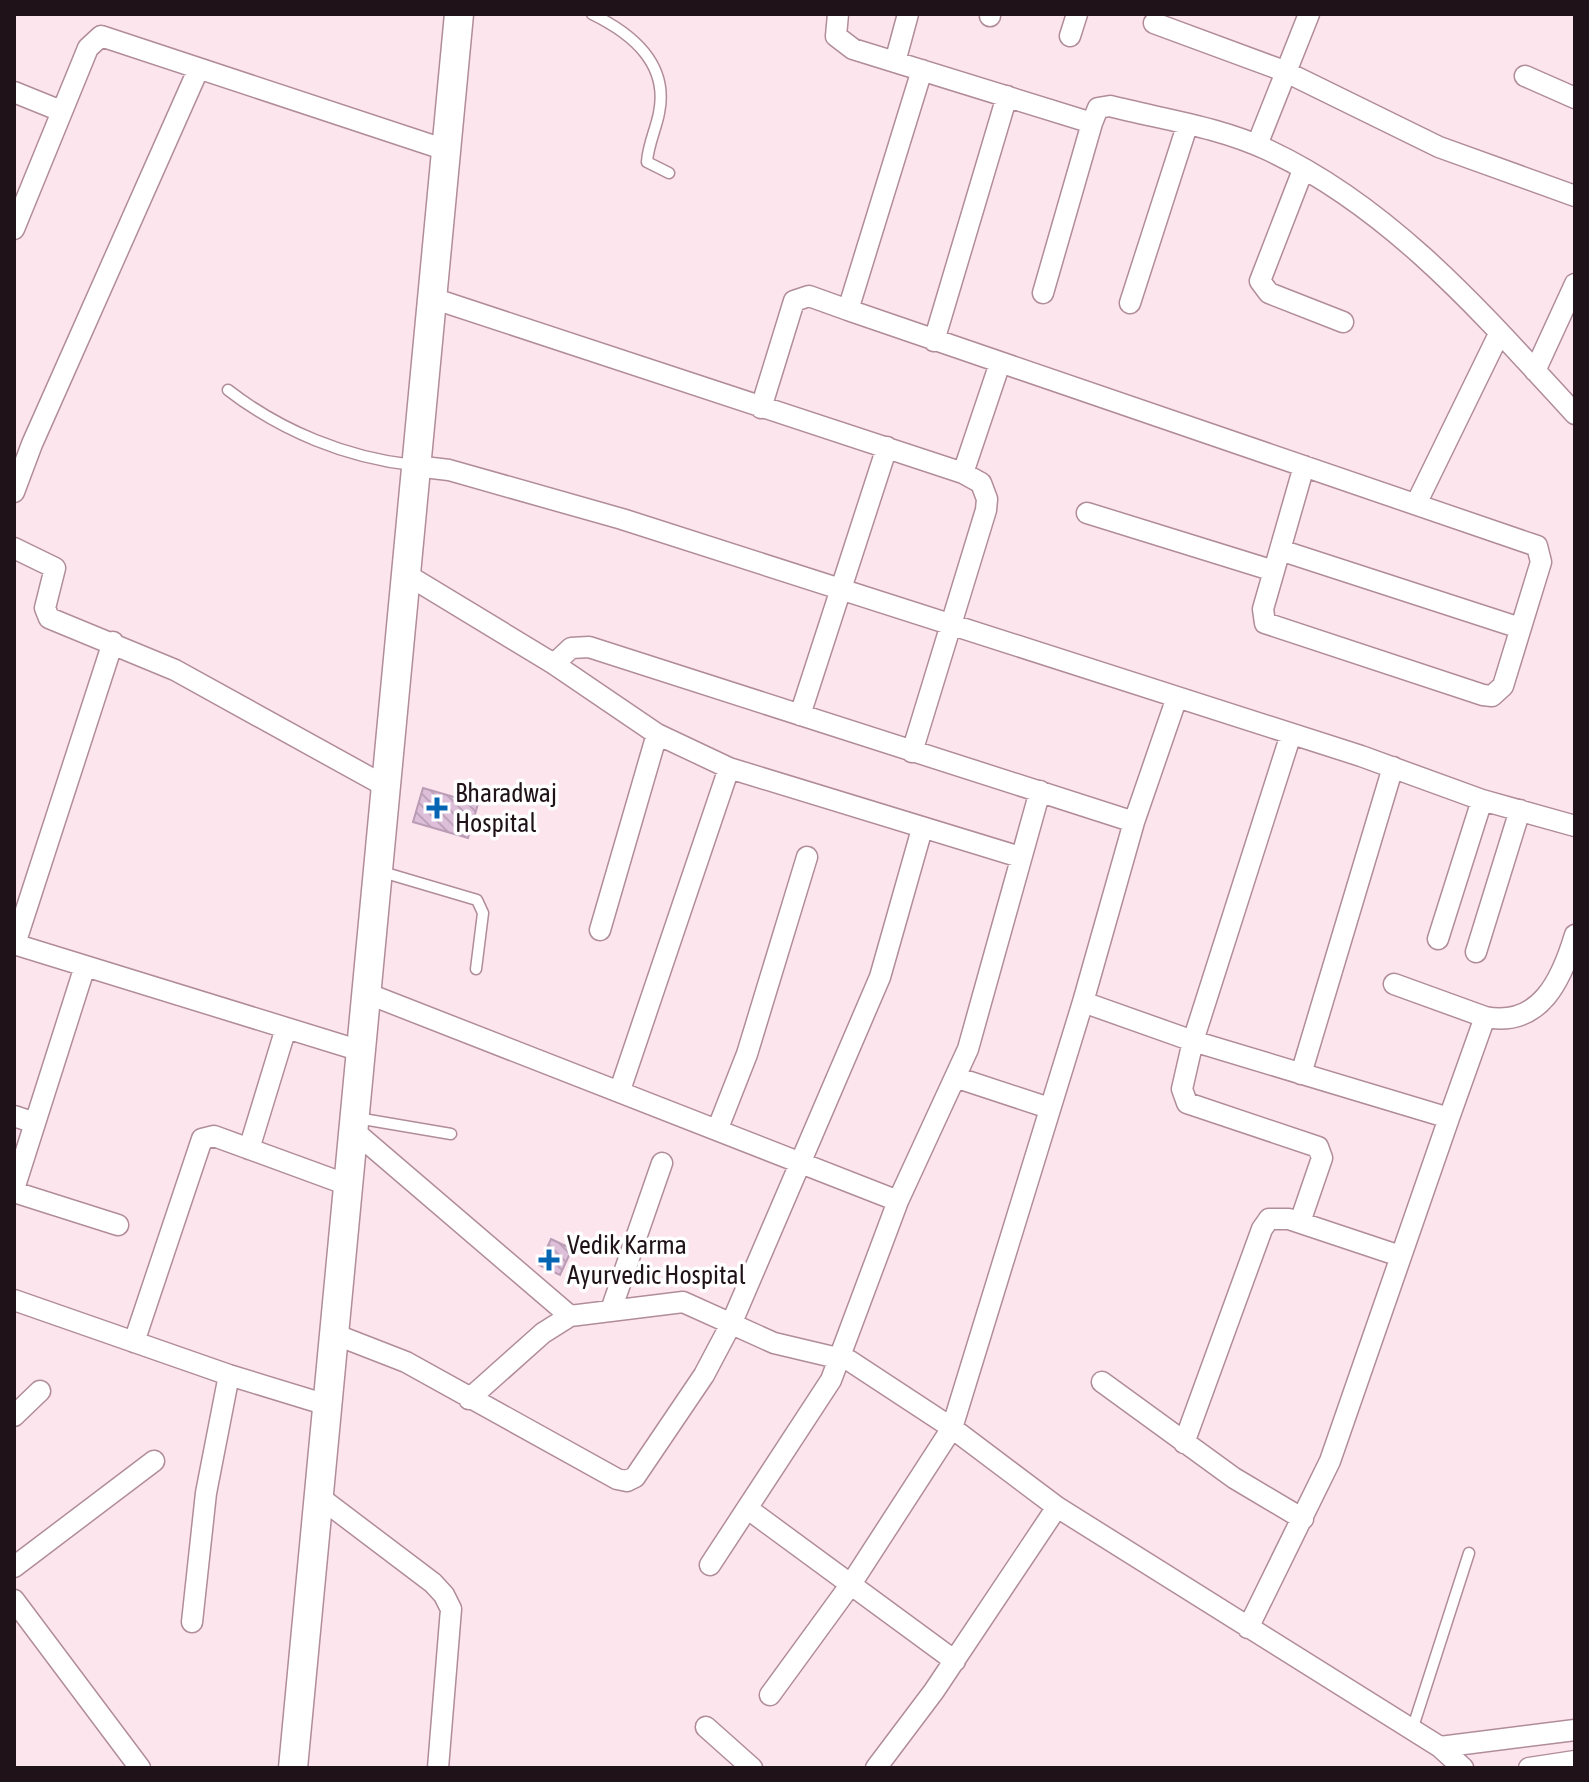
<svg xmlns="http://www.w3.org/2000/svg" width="1589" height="1782" font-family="'Asap Condensed',sans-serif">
  <defs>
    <pattern id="building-back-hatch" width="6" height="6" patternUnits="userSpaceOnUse" patternTransform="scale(2)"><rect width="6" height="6" fill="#debfd9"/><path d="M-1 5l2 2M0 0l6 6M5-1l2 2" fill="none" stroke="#bea3ba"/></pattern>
  </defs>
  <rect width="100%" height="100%" fill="#fde5ee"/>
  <path fill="url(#building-back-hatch)" stroke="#ba9cb5" stroke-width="2" d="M423 788 478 804 468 838 413 822Z
    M551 1239 572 1249 560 1275 539 1265Z"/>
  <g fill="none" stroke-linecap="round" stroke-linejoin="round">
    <defs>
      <path id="service" d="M592 14C633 34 669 64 659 113 656 129 648 145 647 162L669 173
        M228 390C281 431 347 458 413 465
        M379 871 477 900 483 913 476 969
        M357 1118 451 1134
        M1412 1730 1469 1553"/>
      <path id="minor" d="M838 14 836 36 853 49 1092 123 1098 108 1110 106C1161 119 1220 127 1268 150 1392 208 1484 315 1575 414
        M990 16V14
        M1154 23 1284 71 1439 147 1575 196
        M1070 36 1077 14
        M895 62 908 14
        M922 70 848 310 1537 546 1541 562 1503 686 1492 696 1483 695 1265 623 1263 609 1304 466
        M1525 76 1575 98
        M14 92 61 111
        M1257 145 1309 14
        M1303 170 1260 281 1269 293 1343 322
        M14 229 88 48 101 36 446 150
        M1043 293 1092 123
        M432 298 963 473 981 483 987 499 986 510 912 752
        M1130 303 1187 126
        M934 341 1007 96
        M1535 371 1575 284
        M761 408 794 301 809 296 848 310
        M415 466 449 470 622 519 1361 756 1482 800 1575 826
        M963 473 1000 363
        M14 492 32 444 198 70
        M1416 504 1499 334
        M1087 513 1274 571
        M14 548 55 568 45 608 49 618 175 670 385 786
        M1280 550 1520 628
        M404 573 554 664 657 734 729 768 1020 857
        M554 664 571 648 589 647 1134 822
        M800 715 887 447
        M1291 734 1193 1041 1182 1089 1187 1103 1318 1147 1322 1158 1300 1222
        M600 930 657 734
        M1438 939 1482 800
        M14 944 361 1051
        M15 944 113 642
        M1476 952 1520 810
        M1394 984 1485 1017
        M366 993 898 1201
        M1083 1002 1193 1041 1449 1118 1330 1461 1248 1628
        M1301 1074 1393 767
        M958 1078 1049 1108
        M620 1090 729 768
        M14 1116 35 1123
        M1449 1118 1485 1017C1541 1028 1562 978 1575 935
        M718 1128 747 1054 807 857
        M354 1131 570 1316 683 1302 774 1343 850 1361 952 1428 1057 1507 1440 1747 1463 1768
        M249 1149 286 1028
        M14 1189 85 966
        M14 1192 118 1225
        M14 1300 229 1375 327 1405
        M611 1310 662 1163
        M334 1334 406 1362 617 1479 627 1481 635 1477 704 1375 732 1322 880 977 922 829
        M134 1342 202 1139 214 1136 348 1185
        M1102 1382 1234 1478 1303 1519
        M469 1399 543 1333 570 1316
        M14 1416 40 1391
        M1184 1443 1262 1229 1269 1219H1289L1400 1256
        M318 1496 433 1583 444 1595 451 1609 438 1768
        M748 1509 955 1661
        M710 1565 831 1380 898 1201 968 1049 1040 791
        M14 1567 154 1461
        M14 1600 140 1768
        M192 1622 206 1493 229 1375
        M770 1695 851 1584 952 1428 1083 1002 1134 822 1176 700
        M706 1727 752 1768
        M1440 1747 1575 1730
        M876 1768 934 1691 1057 1507
        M1529 1768 1575 1761"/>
      <path id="secondary" d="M293 1768 459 14"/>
    </defs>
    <use href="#service" stroke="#b18c9b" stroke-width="13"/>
    <use href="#minor" stroke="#b18c9b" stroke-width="23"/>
    <use href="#secondary" stroke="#b18c9b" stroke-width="31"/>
    <use href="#service" stroke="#fff" stroke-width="10"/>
    <use href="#minor" stroke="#fff" stroke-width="20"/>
    <use href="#secondary" stroke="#fff" stroke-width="28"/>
  </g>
  <g fill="#0565b2" stroke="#fff" stroke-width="3">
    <path d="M433 796h8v8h8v8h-8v8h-8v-8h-8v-8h8z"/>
    <path d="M545 1248h8v8h8v8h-8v8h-8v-8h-8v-8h8z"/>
  </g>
  <g text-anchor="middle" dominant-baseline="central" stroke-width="7" stroke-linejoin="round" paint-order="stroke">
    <g font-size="26" fill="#1f1218" stroke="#fff" text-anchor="start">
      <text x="455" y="793">Bharadwaj<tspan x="455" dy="30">Hospital</tspan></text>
      <text x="567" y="1245">Vedik Karma<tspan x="567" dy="30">Ayurvedic Hospital</tspan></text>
    </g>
  </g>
  <rect width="1589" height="1782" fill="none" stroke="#1f1218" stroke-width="32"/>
</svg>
